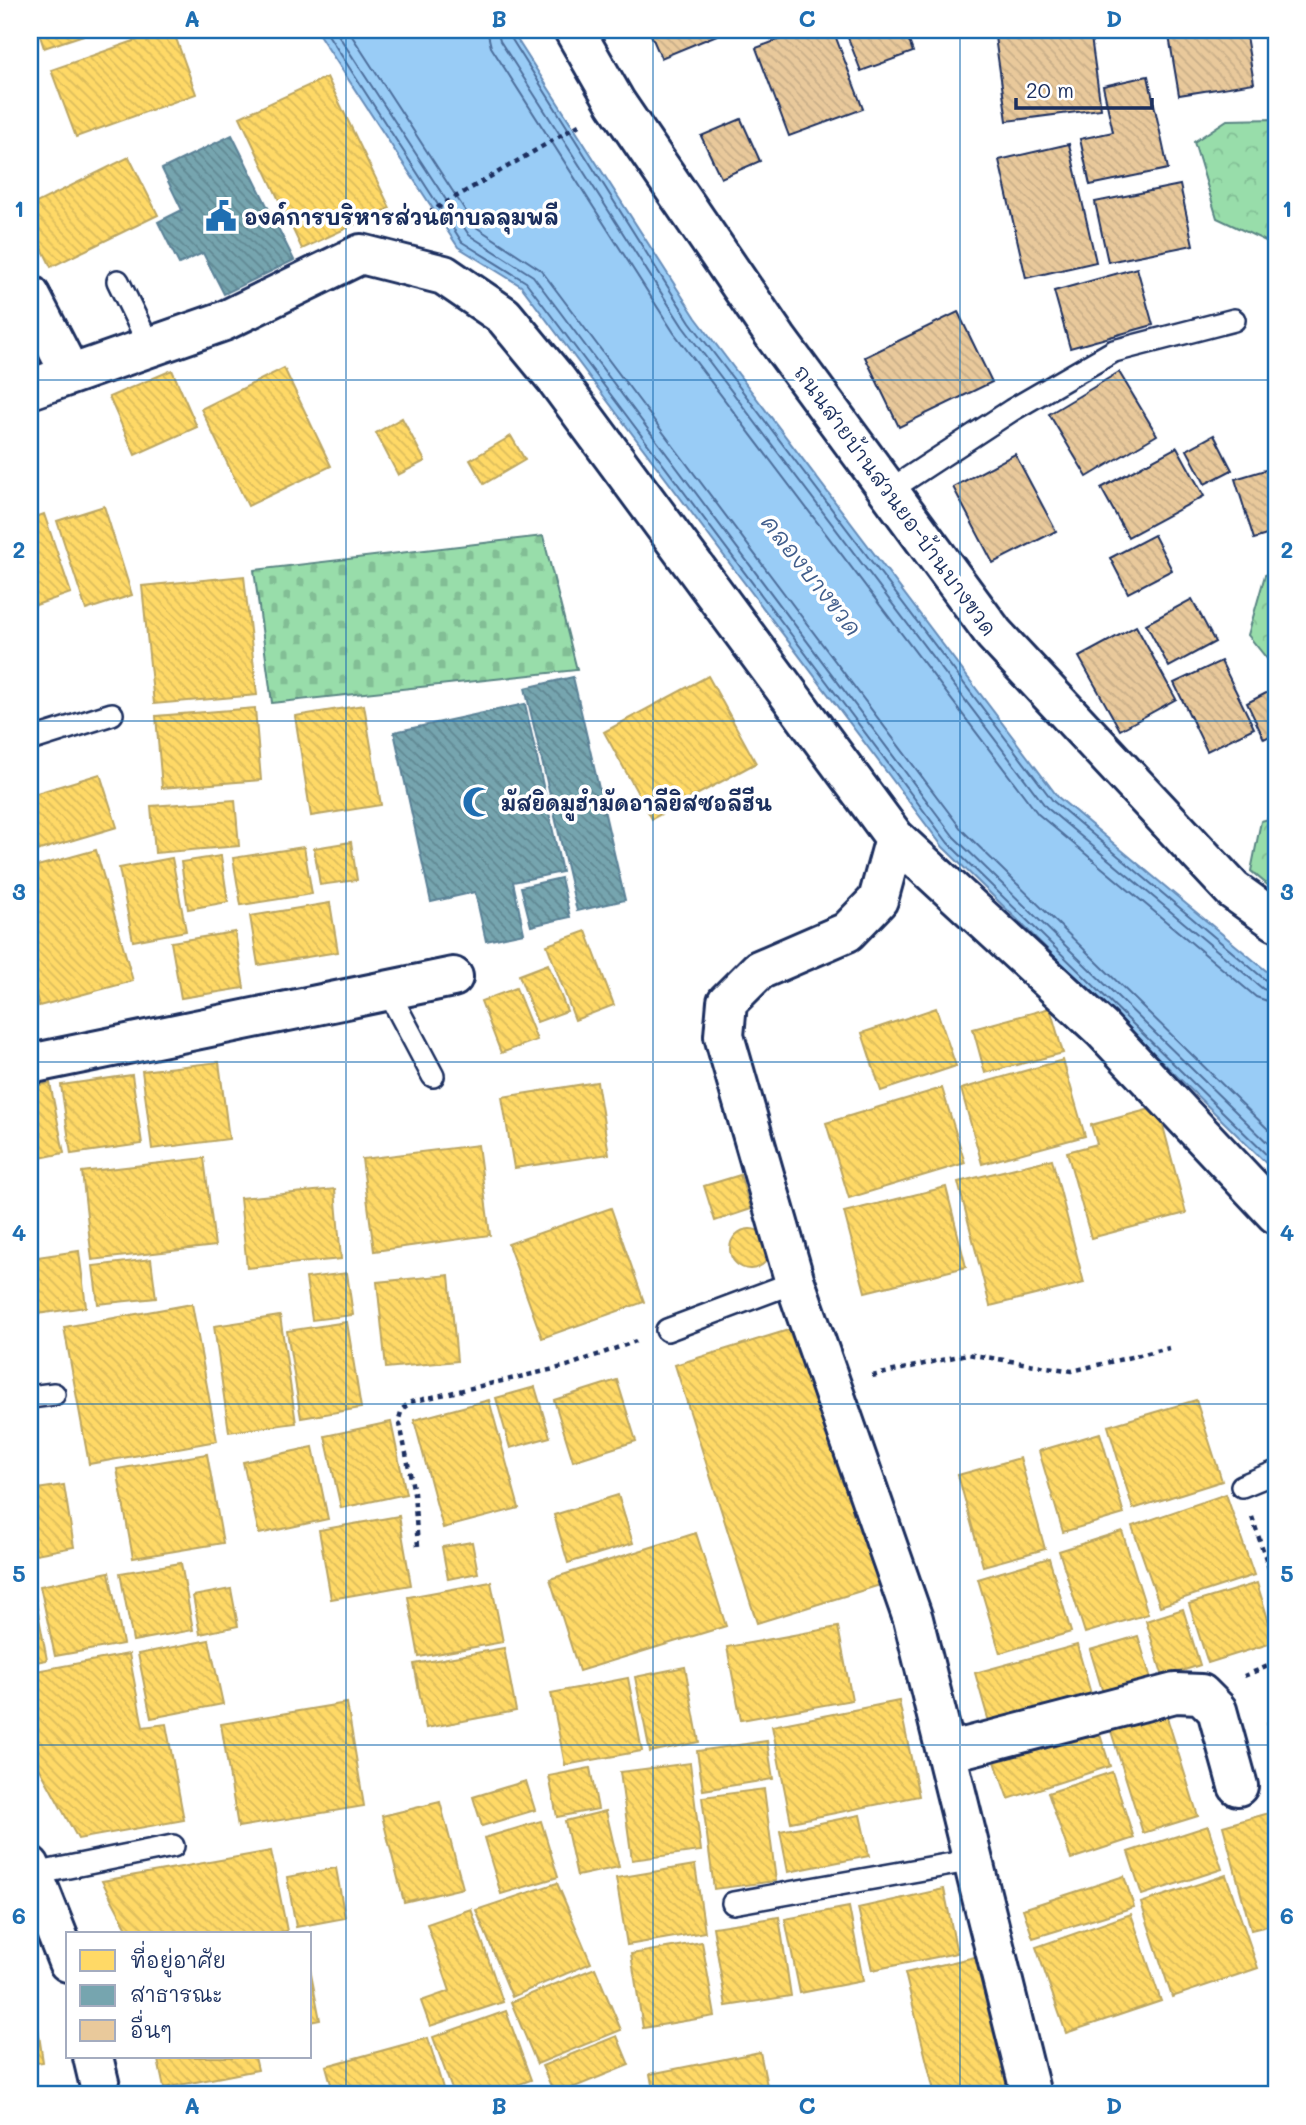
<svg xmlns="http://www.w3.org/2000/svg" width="1306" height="2125" font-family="Mali,'Playpen Sans Thai',sans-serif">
  <defs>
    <pattern id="forest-crowns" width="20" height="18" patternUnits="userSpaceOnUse" patternTransform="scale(1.75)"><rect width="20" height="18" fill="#98ddaa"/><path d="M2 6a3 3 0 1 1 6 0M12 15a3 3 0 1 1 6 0" fill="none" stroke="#82be95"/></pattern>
    <pattern id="cemetery-stones" width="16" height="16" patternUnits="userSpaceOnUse" patternTransform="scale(1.75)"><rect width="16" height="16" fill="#98ddaa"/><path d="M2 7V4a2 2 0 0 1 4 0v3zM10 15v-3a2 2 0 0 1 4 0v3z" fill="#82be95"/></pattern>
    <pattern id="homes-back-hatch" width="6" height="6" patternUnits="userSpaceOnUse" patternTransform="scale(1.75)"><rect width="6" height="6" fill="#ffd966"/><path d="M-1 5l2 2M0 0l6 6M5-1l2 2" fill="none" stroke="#dabb5b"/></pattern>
    <pattern id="public-back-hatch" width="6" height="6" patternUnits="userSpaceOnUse" patternTransform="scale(1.75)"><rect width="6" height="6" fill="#76a5af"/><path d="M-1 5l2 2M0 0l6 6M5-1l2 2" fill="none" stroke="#608792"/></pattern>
    <pattern id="building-back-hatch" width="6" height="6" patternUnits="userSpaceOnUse" patternTransform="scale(1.75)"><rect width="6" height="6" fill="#e9c99b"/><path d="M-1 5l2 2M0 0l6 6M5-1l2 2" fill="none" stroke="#c7ad88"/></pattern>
  </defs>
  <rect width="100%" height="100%" fill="#fff"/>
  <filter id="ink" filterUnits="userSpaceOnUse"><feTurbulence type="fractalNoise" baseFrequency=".0143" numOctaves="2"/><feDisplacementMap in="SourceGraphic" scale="14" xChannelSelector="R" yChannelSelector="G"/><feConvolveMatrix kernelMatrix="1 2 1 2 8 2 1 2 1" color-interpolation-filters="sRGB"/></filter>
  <g filter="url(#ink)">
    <path fill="url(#forest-crowns)" stroke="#5a8684" stroke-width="2" d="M1276 119V246L1217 218 1194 142 1227 120Z
      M1276 571V670L1248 635 1265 575Z
      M1276 817V892L1251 871 1261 821Z"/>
    <path fill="url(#cemetery-stones)" stroke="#5a8684" stroke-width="2" d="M543 536 577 670 272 703 254 570Z"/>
    <path fill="#99ccf6" stroke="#678db9" stroke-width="2" d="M316 30H511L696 318 1058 797 1276 979V1173L943 847 521 286 458 247Z"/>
    <path fill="url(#homes-back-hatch)" stroke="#bba664" stroke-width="2" d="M38 30H99L44 48Z
      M165 30H173L196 94 76 137 51 70Z
      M327 77 390 208 302 249 240 117Z
      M129 157 158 215 51 267 30 223V206Z
      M284 368 331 466 248 506 201 409Z
      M172 370 197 427 135 455 109 397Z
      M402 418 425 461 398 475 376 433Z
      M511 436 525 460 484 484 470 460Z
      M104 506 132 595 86 610 57 521Z
      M44 514 71 593 30 607V519Z
      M244 576 257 695 154 704 142 586Z
      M708 676 756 763 652 819 604 732Z
      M364 705 381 805 311 816 295 716Z
      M255 708 261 780 162 788 156 716Z
      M100 774 117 827 30 853V795Z
      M235 800 239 846 155 853 151 806Z
      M351 842 357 880 320 885 314 848Z
      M304 847 312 894 241 905 233 858Z
      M96 850 133 981 39 1006 30 972V868Z
      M221 856 228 902 188 909 181 862Z
      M172 858 186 931 133 941 119 868Z
      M330 903 338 952 258 965 250 916Z
      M586 931 614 1005 575 1020 547 945Z
      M235 932 244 988 181 998 171 942Z
      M548 964 567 1011 537 1022 519 975Z
      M516 988 537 1040 501 1053 481 1001Z
      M936 1008 956 1066 881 1091 862 1033Z
      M1050 1008 1063 1053 985 1073 973 1029Z
      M1063 1060 1085 1136 982 1164 961 1089Z
      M219 1062 229 1139 152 1149 142 1071Z
      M132 1075 142 1144 71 1154 61 1085Z
      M597 1082 609 1154 514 1168 502 1097Z
      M50 1083 64 1153 30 1160V1087Z
      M942 1088 965 1163 849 1198 826 1123Z
      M1158 1107 1186 1213 1091 1238 1067 1152 1097 1144 1091 1125Z
      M478 1145 490 1235 374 1251 362 1159Z
      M204 1158 215 1246 92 1260 82 1172Z
      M1052 1159 1084 1283 990 1306 958 1182Z
      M740 1175 751 1209 715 1221 704 1186Z
      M946 1187 966 1267 865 1292 844 1212Z
      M335 1189 341 1259 247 1268 240 1198Z
      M611 1208 644 1302 542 1338 508 1244Z
      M730 1249a20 20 0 1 1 40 0a20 20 0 1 1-40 0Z
      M79 1251 86 1307 30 1315V1258Z
      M151 1259 156 1298 98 1304 93 1266Z
      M347 1273 353 1315 312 1320 306 1278Z
      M449 1275 457 1361 386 1368 377 1282Z
      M192 1304 217 1441 89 1464 64 1327Z
      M280 1316 296 1423 229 1432 214 1326Z
      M347 1322 361 1408 301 1418 287 1331Z
      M798 1327 880 1585 757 1623 675 1365Z
      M617 1380 636 1441 573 1461 554 1400Z
      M535 1387 550 1437 510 1448 496 1398Z
      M489 1400 519 1508 443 1528 414 1420Z
      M1196 1400 1222 1481 1133 1509 1108 1426Z
      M391 1422 406 1494 341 1508 325 1436Z
      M1100 1433 1124 1514 1063 1532 1039 1451Z
      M313 1447 328 1519 259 1534 243 1462Z
      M207 1454 223 1543 133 1558 117 1469Z
      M1020 1458 1045 1549 983 1566 958 1475Z
      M64 1485 74 1547 30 1555V1490Z
      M1226 1494 1254 1575 1160 1606 1132 1526Z
      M618 1495 633 1543 568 1563 554 1515Z
      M399 1516 411 1585 331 1599 319 1530Z
      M1122 1531 1148 1614 1085 1633 1059 1551Z
      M696 1533 726 1626 579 1671 550 1579Z
      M472 1542 478 1573 448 1579 442 1547Z
      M1049 1558 1071 1632 1000 1653 978 1579Z
      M181 1563 193 1630 133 1641 120 1573Z
      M109 1572 123 1644 55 1656 40 1586Z
      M491 1582 503 1642 419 1657 408 1597Z
      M1257 1583 1275 1642 1208 1663 1189 1604Z
      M30 1586H33L47 1660 30 1663Z
      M231 1589 238 1626 200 1634 193 1596Z
      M1183 1609 1200 1665 1163 1677 1146 1621Z
      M838 1627 852 1700 741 1720 727 1647Z
      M1138 1636 1152 1682 1104 1696 1090 1650Z
      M209 1640 223 1704 151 1718 138 1654Z
      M1077 1645 1093 1701 991 1729 975 1673Z
      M504 1648 516 1711 426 1728 414 1664Z
      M129 1654 143 1727 166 1724 184 1820 78 1839 30 1751V1672Z
      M685 1667 699 1742 650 1752 635 1677Z
      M628 1678 642 1751 565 1765 551 1693Z
      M899 1701 919 1796 791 1822 772 1726Z
      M347 1703 364 1806 238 1827 221 1724Z
      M1165 1711 1198 1816 1143 1833 1110 1728Z
      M1276 1720V1756L1267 1723Z
      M1096 1722 1110 1766 1008 1799 993 1756Z
      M767 1741 773 1779 703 1790 697 1751Z
      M690 1763 701 1851 632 1860 620 1772Z
      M590 1768 598 1809 557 1817 549 1776Z
      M1112 1772 1134 1838 1071 1859 1048 1793Z
      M526 1781 535 1810 482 1826 473 1797Z
      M764 1789 776 1881 714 1889 702 1797Z
      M440 1802 463 1888 404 1902 382 1816Z
      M606 1811 619 1867 577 1876 565 1821Z
      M1276 1811V1924L1251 1930 1223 1826Z
      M860 1815 869 1856 788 1872 780 1831Z
      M541 1821 558 1877 501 1894 484 1838Z
      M1208 1826 1222 1869 1142 1895 1128 1852Z
      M271 1851 287 1931 267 1934H130L102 1881Z
      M695 1865 705 1932 627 1945 616 1878Z
      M336 1868 345 1918 296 1927 287 1877Z
      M1226 1875 1258 1968 1172 1997 1141 1903Z
      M1124 1876 1134 1907 1033 1938 1023 1909Z
      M557 1883 591 1963 512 1997 476 1910Z
      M944 1889 957 1953 872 1970 858 1908Z
      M849 1907 863 1981 800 1993 785 1919Z
      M471 1909 503 2002 430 2026 421 2001 450 1991 427 1924Z
      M1131 1914 1161 2001 1066 2033 1036 1947Z
      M779 1917 791 1996 726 2006 713 1927Z
      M702 1942 715 2016 643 2028 631 1954Z
      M975 1957 1009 2095H935L905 1973Z
      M595 1968 621 2030 537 2064 511 2002Z
      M310 1969 320 2020 310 2022Z
      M30 1974 43 2062 30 2064Z
      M506 2011 531 2080 489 2095H454L433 2037Z
      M617 2036 629 2065 555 2095 542 2066Z
      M428 2038 445 2095H334L326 2066Z
      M760 2052 769 2095H654L650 2074Z
      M176 2057H255L258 2070 164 2088 158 2060Z"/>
    <path fill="url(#public-back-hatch)" stroke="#5b8297" stroke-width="2" d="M232 135 294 260 224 294 203 253 179 264 158 222 182 210 162 169Z
      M573 677 625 900 577 911 525 688Z
      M525 704 562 872 513 882 524 933 486 941 475 892 431 902 394 732Z
      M561 878 570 917 531 926 521 887Z"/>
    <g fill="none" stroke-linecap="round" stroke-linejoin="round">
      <path stroke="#4d6e9b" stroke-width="2" d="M325 30 462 242 526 282 948 843 1276 1164
        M335 30 469 235 533 276 954 837 1276 1151
        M348 30 476 227 541 270 962 830 1276 1137
        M487 30 491 47 674 333 1038 814 1256 997 1276 1004
        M497 30 500 41 683 327 1046 807 1263 989 1276 993
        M506 30 690 322 1053 801 1269 983 1276 984"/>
    </g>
    <path fill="url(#building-back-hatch)" stroke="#1b2f5e" stroke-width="2" d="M649 30H729L661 58Z
      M805 30H833L863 109 789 136 756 48Z
      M845 30H905L913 52 861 71Z
      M994 30H1090L1101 109 1007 121Z
      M1168 30H1245L1254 83 1179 95Z
      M1148 76 1168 169 1090 185 1080 139 1113 132 1103 86Z
      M741 119 760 161 721 178 701 136Z
      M1069 144 1096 262 1026 278 999 160Z
      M1180 185 1193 245 1108 262 1095 202Z
      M1137 268 1153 325 1070 348 1054 291Z
      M958 312 992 382 899 427 865 357Z
      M1119 372 1157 435 1087 477 1049 414Z
      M1214 435 1232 470 1205 484 1187 450Z
      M1177 447 1204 496 1128 537 1101 488Z
      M1015 454 1056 531 993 563 953 487Z
      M1275 467 1276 532 1254 539 1235 479Z
      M1154 535 1172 570 1128 593 1110 558Z
      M1192 599 1215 642 1169 667 1146 624Z
      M1136 626 1176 699 1120 730 1079 657Z
      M1221 661 1254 728 1207 751 1174 683Z
      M1276 688V733L1264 739 1247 703Z"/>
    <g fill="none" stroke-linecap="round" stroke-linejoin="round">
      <defs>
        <path id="lane" d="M118 281 150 347
          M890 490 1012 410 1114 351 1234 320
          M30 740 112 714
          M388 991 433 1076
          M667 1330 795 1282
          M30 1397 54 1394
          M1242 1486 1276 1472
          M34 1874 173 1846
          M733 1903 974 1860"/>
        <path id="street" d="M574 30 616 103 777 339 994 634 1233 890 1276 921
          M30 295 70 373
          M30 389 224 321 361 254 444 275 504 316 556 379 895 838 1102 1029 1276 1214
          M895 838 878 900 847 932 759 970 727 1002 724 1036 795 1282 913 1619 1031 2095
          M30 1064 453 977
          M948 1752 1175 1693 1201 1694 1217 1710 1238 1786"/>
        <path id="secondary" d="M30 1866 68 1962
          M93 2057 102 2095"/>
      </defs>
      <use href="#lane" stroke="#1b2f5e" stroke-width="26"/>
      <use href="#street" stroke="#1b2f5e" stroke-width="44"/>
      <use href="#secondary" stroke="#1b2f5e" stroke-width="44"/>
      <path stroke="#1b2f5e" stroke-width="4.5" stroke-dasharray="5 5" stroke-linecap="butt" d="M411 223 579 125
        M872 1376 967 1354 1072 1371 1169 1348
        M1252 1517 1276 1589
        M418 1546 414 1493 399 1419 402 1409 411 1402 567 1366 636 1341
        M1244 1676 1268 1666 1276 1652"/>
      <use href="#lane" stroke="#fff" stroke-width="21"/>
      <use href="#street" stroke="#fff" stroke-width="38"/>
      <use href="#secondary" stroke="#fff" stroke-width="38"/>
    </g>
  </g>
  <path fill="none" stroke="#1f6fb2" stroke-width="2" stroke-opacity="0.55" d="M346 30V2095M653 30V2095M960 30V2095M30 380H1276M30 721H1276M30 1062H1276M30 1404H1276M30 1745H1276"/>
  <defs>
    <symbol id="civic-bare" viewBox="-9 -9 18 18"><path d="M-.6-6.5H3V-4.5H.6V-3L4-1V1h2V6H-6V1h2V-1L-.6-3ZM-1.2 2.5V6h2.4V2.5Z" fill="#1f6fb2" stroke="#fff" stroke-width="2.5" paint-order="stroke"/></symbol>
    <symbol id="mosque-bare" viewBox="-9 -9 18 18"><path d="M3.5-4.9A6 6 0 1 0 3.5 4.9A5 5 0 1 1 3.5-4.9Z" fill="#1f6fb2" stroke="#fff" stroke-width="2.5" paint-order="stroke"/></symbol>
  </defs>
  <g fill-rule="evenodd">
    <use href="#civic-bare" x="199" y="194" width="44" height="44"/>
    <use href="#mosque-bare" x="456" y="780" width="44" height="44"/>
  </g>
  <g text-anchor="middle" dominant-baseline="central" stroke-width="7" stroke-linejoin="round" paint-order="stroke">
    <g font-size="21" font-weight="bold" fill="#1b2f5e" stroke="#fff" text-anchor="start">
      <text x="244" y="216">องค์การบริหารส่วนตำบลลุมพลี</text>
      <text x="501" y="802">มัสยิดมูฮำมัดอาลียิสซอลีฮีน</text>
    </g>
    <g font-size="21" fill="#1b2f5e" stroke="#fff">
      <text transform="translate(896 500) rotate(54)">ถนนสายบ้านสวนยอ-บ้านบางขวด</text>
    </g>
    <g font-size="23" font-style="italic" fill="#415e8c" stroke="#fff">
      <text transform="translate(812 575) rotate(52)">คลองบางขวด</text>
    </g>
  </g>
  <rect width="1306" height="2125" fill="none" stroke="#fff" stroke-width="77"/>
  <rect x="66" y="1932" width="245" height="126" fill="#ffffff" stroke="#a4acbf" stroke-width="2"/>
  <rect x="80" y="1950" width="35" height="21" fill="#ffd966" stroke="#a4acbf" stroke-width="2"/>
  <text x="130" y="1968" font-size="21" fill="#1b2f5e">ที่อยู่อาศัย</text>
  <rect x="80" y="1985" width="35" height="21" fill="#76a5af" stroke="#a4acbf" stroke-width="2"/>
  <text x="130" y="2002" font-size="21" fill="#1b2f5e">สาธารณะ</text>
  <rect x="80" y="2020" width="35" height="21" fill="#e9c99b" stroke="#a4acbf" stroke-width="2"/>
  <text x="130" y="2038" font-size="21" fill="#1b2f5e">อื่นๆ</text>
  <path d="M1016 98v10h136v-10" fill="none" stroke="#1b2f5e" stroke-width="3.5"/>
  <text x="1026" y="98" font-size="21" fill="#1b2f5e" stroke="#ffffff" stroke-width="5" paint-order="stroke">20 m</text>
  <rect x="38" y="38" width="1230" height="2048" fill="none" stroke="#1f6fb2" stroke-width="2.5"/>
  <g font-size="23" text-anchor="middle" font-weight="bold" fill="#1f6fb2">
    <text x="192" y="27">A</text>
    <text x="499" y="27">B</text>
    <text x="807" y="27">C</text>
    <text x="1114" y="27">D</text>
    <text x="19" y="217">1</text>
    <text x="1287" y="217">1</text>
    <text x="19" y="558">2</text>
    <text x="1287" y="558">2</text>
    <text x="19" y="900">3</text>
    <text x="1287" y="900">3</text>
    <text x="19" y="1241">4</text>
    <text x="1287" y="1241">4</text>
    <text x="19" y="1582">5</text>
    <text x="1287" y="1582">5</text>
    <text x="19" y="1924">6</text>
    <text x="1287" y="1924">6</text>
    <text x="192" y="2114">A</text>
    <text x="499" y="2114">B</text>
    <text x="807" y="2114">C</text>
    <text x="1114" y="2114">D</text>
  </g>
</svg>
